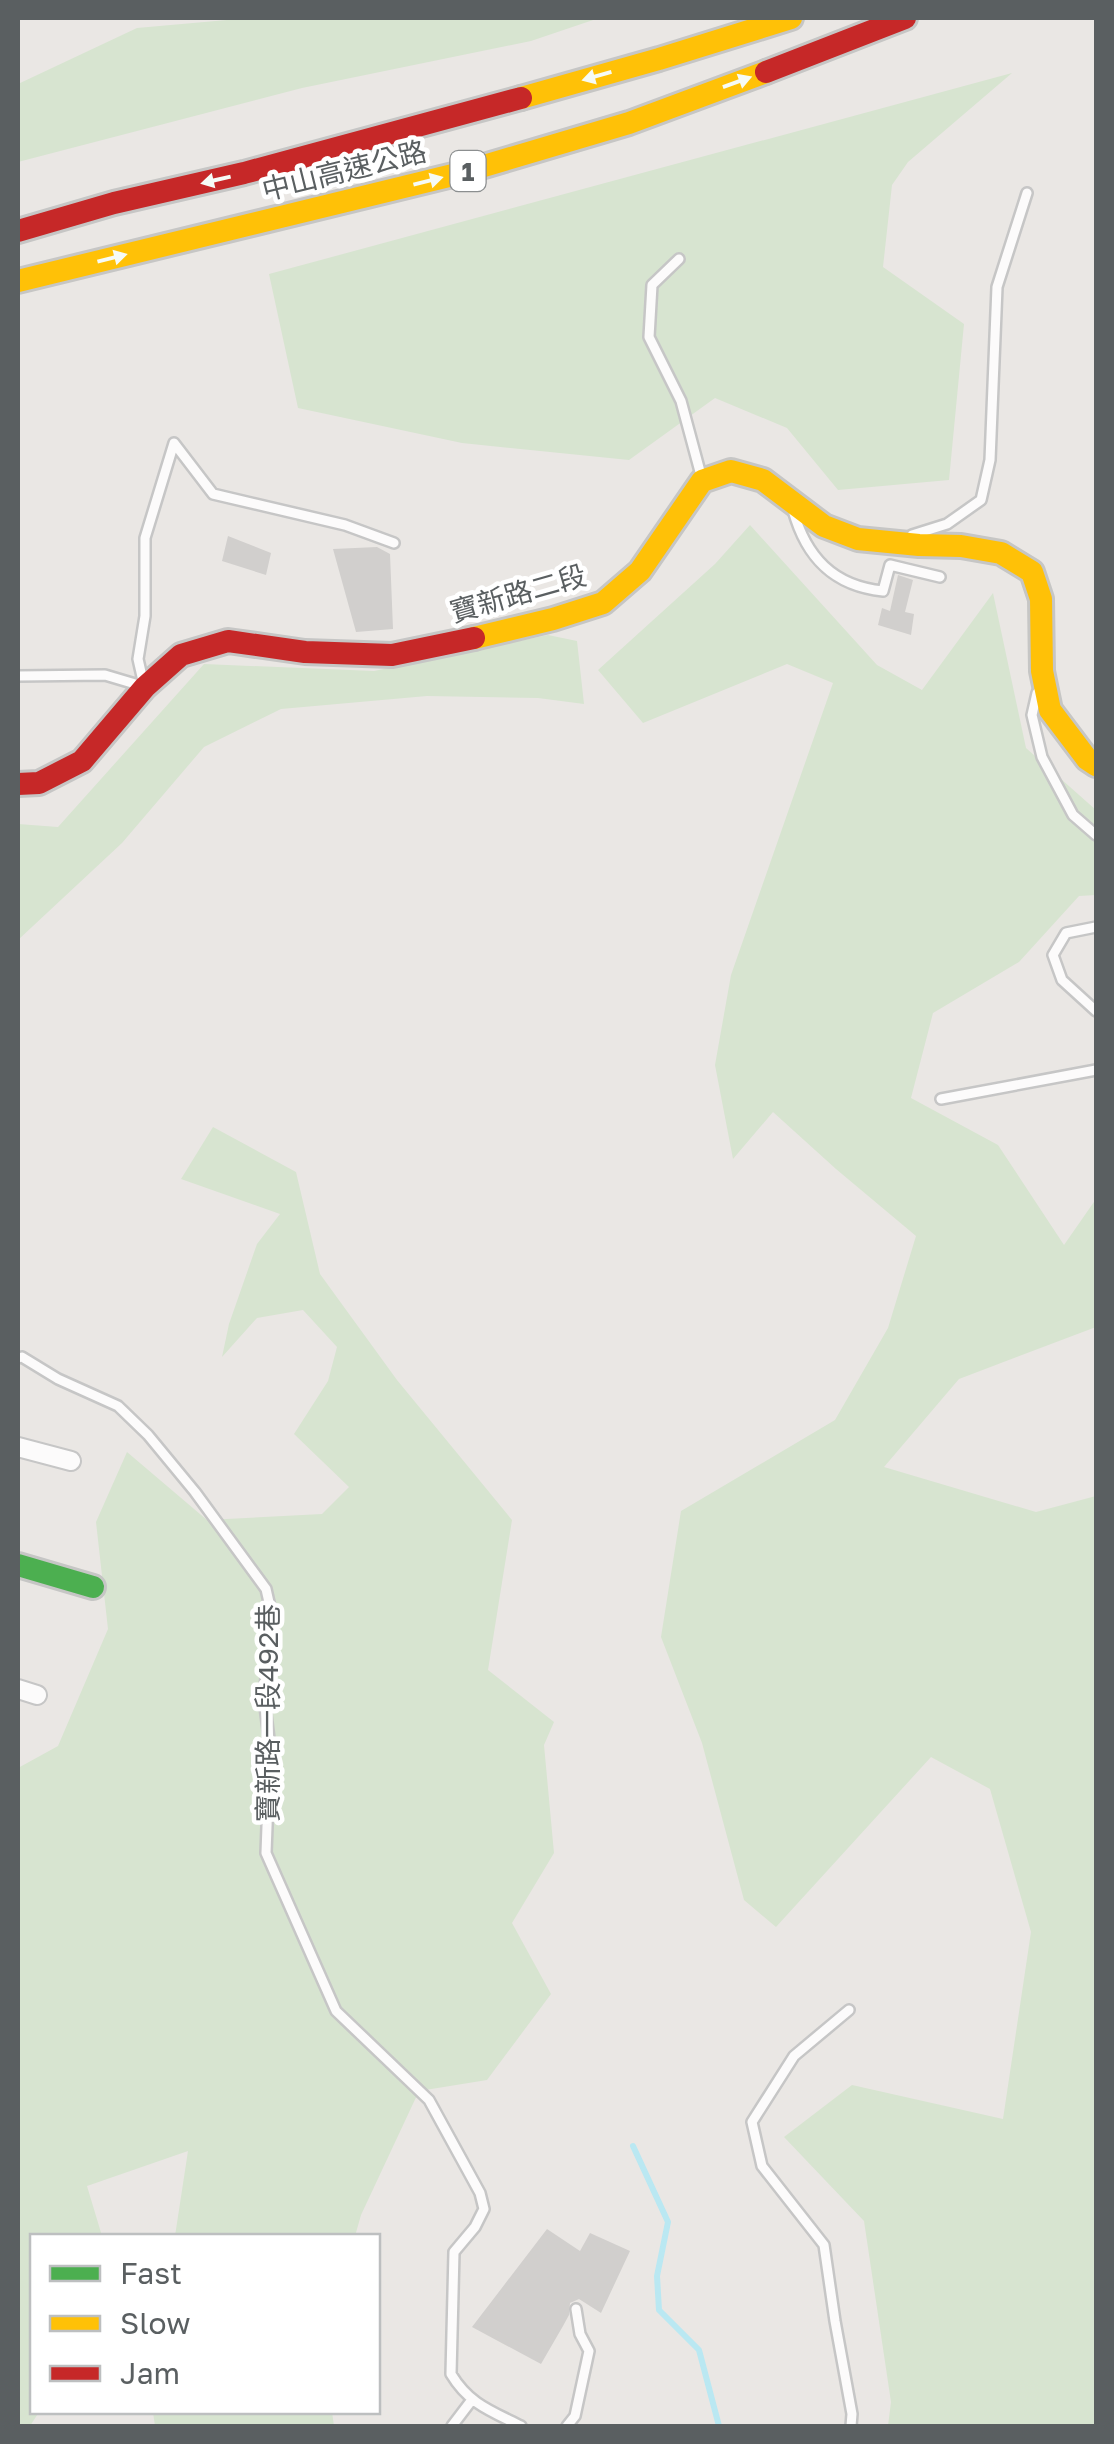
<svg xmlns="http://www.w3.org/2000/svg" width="1114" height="2444" font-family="'Golos Text','Noto Sans TC',sans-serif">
  <rect width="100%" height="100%" fill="#eae7e4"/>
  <path fill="#d7e4d0" d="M249 18H599L531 41 302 88 18 162V84L137 28Z
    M1012 73 908 162 892 185 883 267 964 324 949 480 838 490 787 428 715 398 629 460 462 443 298 408 269 274Z
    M750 525 877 665 922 690 993 593 1026 748 1096 810V895L1079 896 1019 962 933 1013 911 1098 998 1145 1064 1245 1096 1199V1327L959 1379 884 1467 1036 1512 1096 1496V2426H888L891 2402 864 2221 784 2137 852 2085 1003 2119 1031 1932 990 1789 931 1757 776 1927 744 1900 702 1743 661 1637 681 1511 835 1420 888 1328 916 1236 836 1169 773 1112 733 1159 715 1065 731 975 833 683 787 664 643 723 598 670 715 564Z
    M548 635 577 641 584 704 538 698 427 696 281 709 204 747 122 843 18 940V824L58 827 204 664 374 671Z
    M213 1127 296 1172 320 1274 397 1380 512 1520 488 1670 554 1722 544 1745 554 1853 512 1923 551 1994 487 2080 419 2091 361 2215 355 2236H175L188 2151 87 2186 102 2236H32V2412H39L30 2426H18V1768L58 1746 108 1629 96 1522 127 1452 207 1520 322 1514 349 1487 294 1434 328 1381 337 1347 303 1310 257 1318 222 1357 229 1324 257 1244 280 1214 181 1179Z
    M153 2412H332L334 2426H155Z"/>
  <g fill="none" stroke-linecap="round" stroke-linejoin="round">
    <path stroke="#bae8f2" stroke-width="6" d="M633 2146 668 2222 657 2276 659 2310 699 2350 719 2426"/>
  </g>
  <path fill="#d1cfcd" d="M228 536 271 553 266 575 222 561Z
    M377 547 390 554 393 629 356 632 333 549Z
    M898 575 913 580 905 612 914 614 911 635 878 625 882 608 890 611Z
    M547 2229 580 2251 590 2233 630 2251 601 2313 579 2299 570 2303 569 2315 563 2326 541 2364 472 2327Z"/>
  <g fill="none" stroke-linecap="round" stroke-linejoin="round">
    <defs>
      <path id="lane" d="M679 259 652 285 649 337 681 401 702 479
        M793 510C806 557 833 586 883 591L890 565 940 577
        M912 535 947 524 981 500 990 460 997 287 1027 193
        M18 676 105 675 142 686
        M143 681 138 659 145 616V538L174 443 213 494 345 525 394 543
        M1037 693 1032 715 1042 757 1073 815 1096 835
        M1096 927 1066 933 1053 955 1062 980 1096 1011
        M941 1099 1096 1070
        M18 1358 22 1357 58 1379 118 1406 148 1435 195 1492 266 1589 271 1611V1627L264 1698 270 1747 266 1853 336 2011 429 2100 480 2193 484 2209 475 2227 454 2252 451 2374C469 2404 491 2411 521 2426
        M849 2010 794 2056 752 2122 762 2166 824 2245 835 2321 852 2414 851 2426
        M452 2426 471 2401
        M567 2426 575 2416 589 2351 580 2334 576 2309"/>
      <path id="street" d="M18 1447 71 1461
        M18 1689 37 1695"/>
      <path id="fast" d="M18 1565 93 1587"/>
      <path id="slow" d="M521 98 659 59 791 18
        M18 281 457 174 629 123 766 72
        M474 638 553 619 603 603 640 571 702 481 731 471 763 480 824 526 858 539 919 545 961 546 1001 553 1032 572 1041 599 1042 671 1050 710 1087 759 1096 765"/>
      <path id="jam" d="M766 72 905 18
        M18 231 114 203 244 173 521 98
        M18 784 39 783 82 761 145 687 181 655 228 641 305 652 392 655 474 638"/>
    </defs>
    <use href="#lane" stroke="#c6c6c6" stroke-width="14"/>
    <use href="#street" stroke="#c6c6c6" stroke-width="22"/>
    <use href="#fast" stroke="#c6c6c5" stroke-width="28"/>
    <use href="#slow" stroke="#c6c6c5" stroke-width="28"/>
    <use href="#jam" stroke="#c6c6c5" stroke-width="28"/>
    <use href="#lane" stroke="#fcfbfb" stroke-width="9"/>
    <use href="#street" stroke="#fcfbfb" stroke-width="18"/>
    <use href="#fast" stroke="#4caf50" stroke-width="22"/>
    <use href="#slow" stroke="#ffc107" stroke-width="22"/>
    <use href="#jam" stroke="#c62828" stroke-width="22"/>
  </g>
  <defs><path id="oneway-solid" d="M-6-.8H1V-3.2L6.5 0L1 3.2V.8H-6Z" transform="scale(2.5)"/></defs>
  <g fill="#f6fbf6">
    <use href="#oneway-solid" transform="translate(597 76) rotate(164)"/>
    <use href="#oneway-solid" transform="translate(737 82) rotate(-20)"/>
    <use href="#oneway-solid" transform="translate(216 180) rotate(167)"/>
    <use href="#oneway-solid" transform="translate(428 181) rotate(-14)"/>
    <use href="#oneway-solid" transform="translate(112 258) rotate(-14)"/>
  </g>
  <g text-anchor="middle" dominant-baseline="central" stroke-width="9" stroke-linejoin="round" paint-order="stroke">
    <rect fill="#fff" stroke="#8c8f90" stroke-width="2.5" x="450.5" y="151" width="35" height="40" rx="8"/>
    <g font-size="25" font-weight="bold" fill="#5a5f61">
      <text x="468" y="171">1</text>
    </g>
    <g font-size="28" fill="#5a5f61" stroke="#fff">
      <text transform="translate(344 170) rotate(-14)">中山高速公路</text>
      <text transform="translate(518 593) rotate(-16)">寶新路二段</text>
      <text transform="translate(267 1713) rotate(-90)">寶新路一段492巷</text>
    </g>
  </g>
  <rect width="1114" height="2444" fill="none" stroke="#5a5f61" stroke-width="40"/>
  <rect x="30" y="2234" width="350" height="180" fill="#ffffff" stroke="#bdbfc0" stroke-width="2.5"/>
  <rect x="50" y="2266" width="50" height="15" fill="#4caf50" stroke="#bdbfc0" stroke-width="2.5"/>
  <text x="120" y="2284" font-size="30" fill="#5a5f61">Fast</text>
  <rect x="50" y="2316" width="50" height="15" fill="#ffc107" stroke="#bdbfc0" stroke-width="2.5"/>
  <text x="120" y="2334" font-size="30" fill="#5a5f61">Slow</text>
  <rect x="50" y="2366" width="50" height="15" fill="#c62828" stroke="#bdbfc0" stroke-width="2.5"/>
  <text x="120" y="2384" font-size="30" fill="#5a5f61">Jam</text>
</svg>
